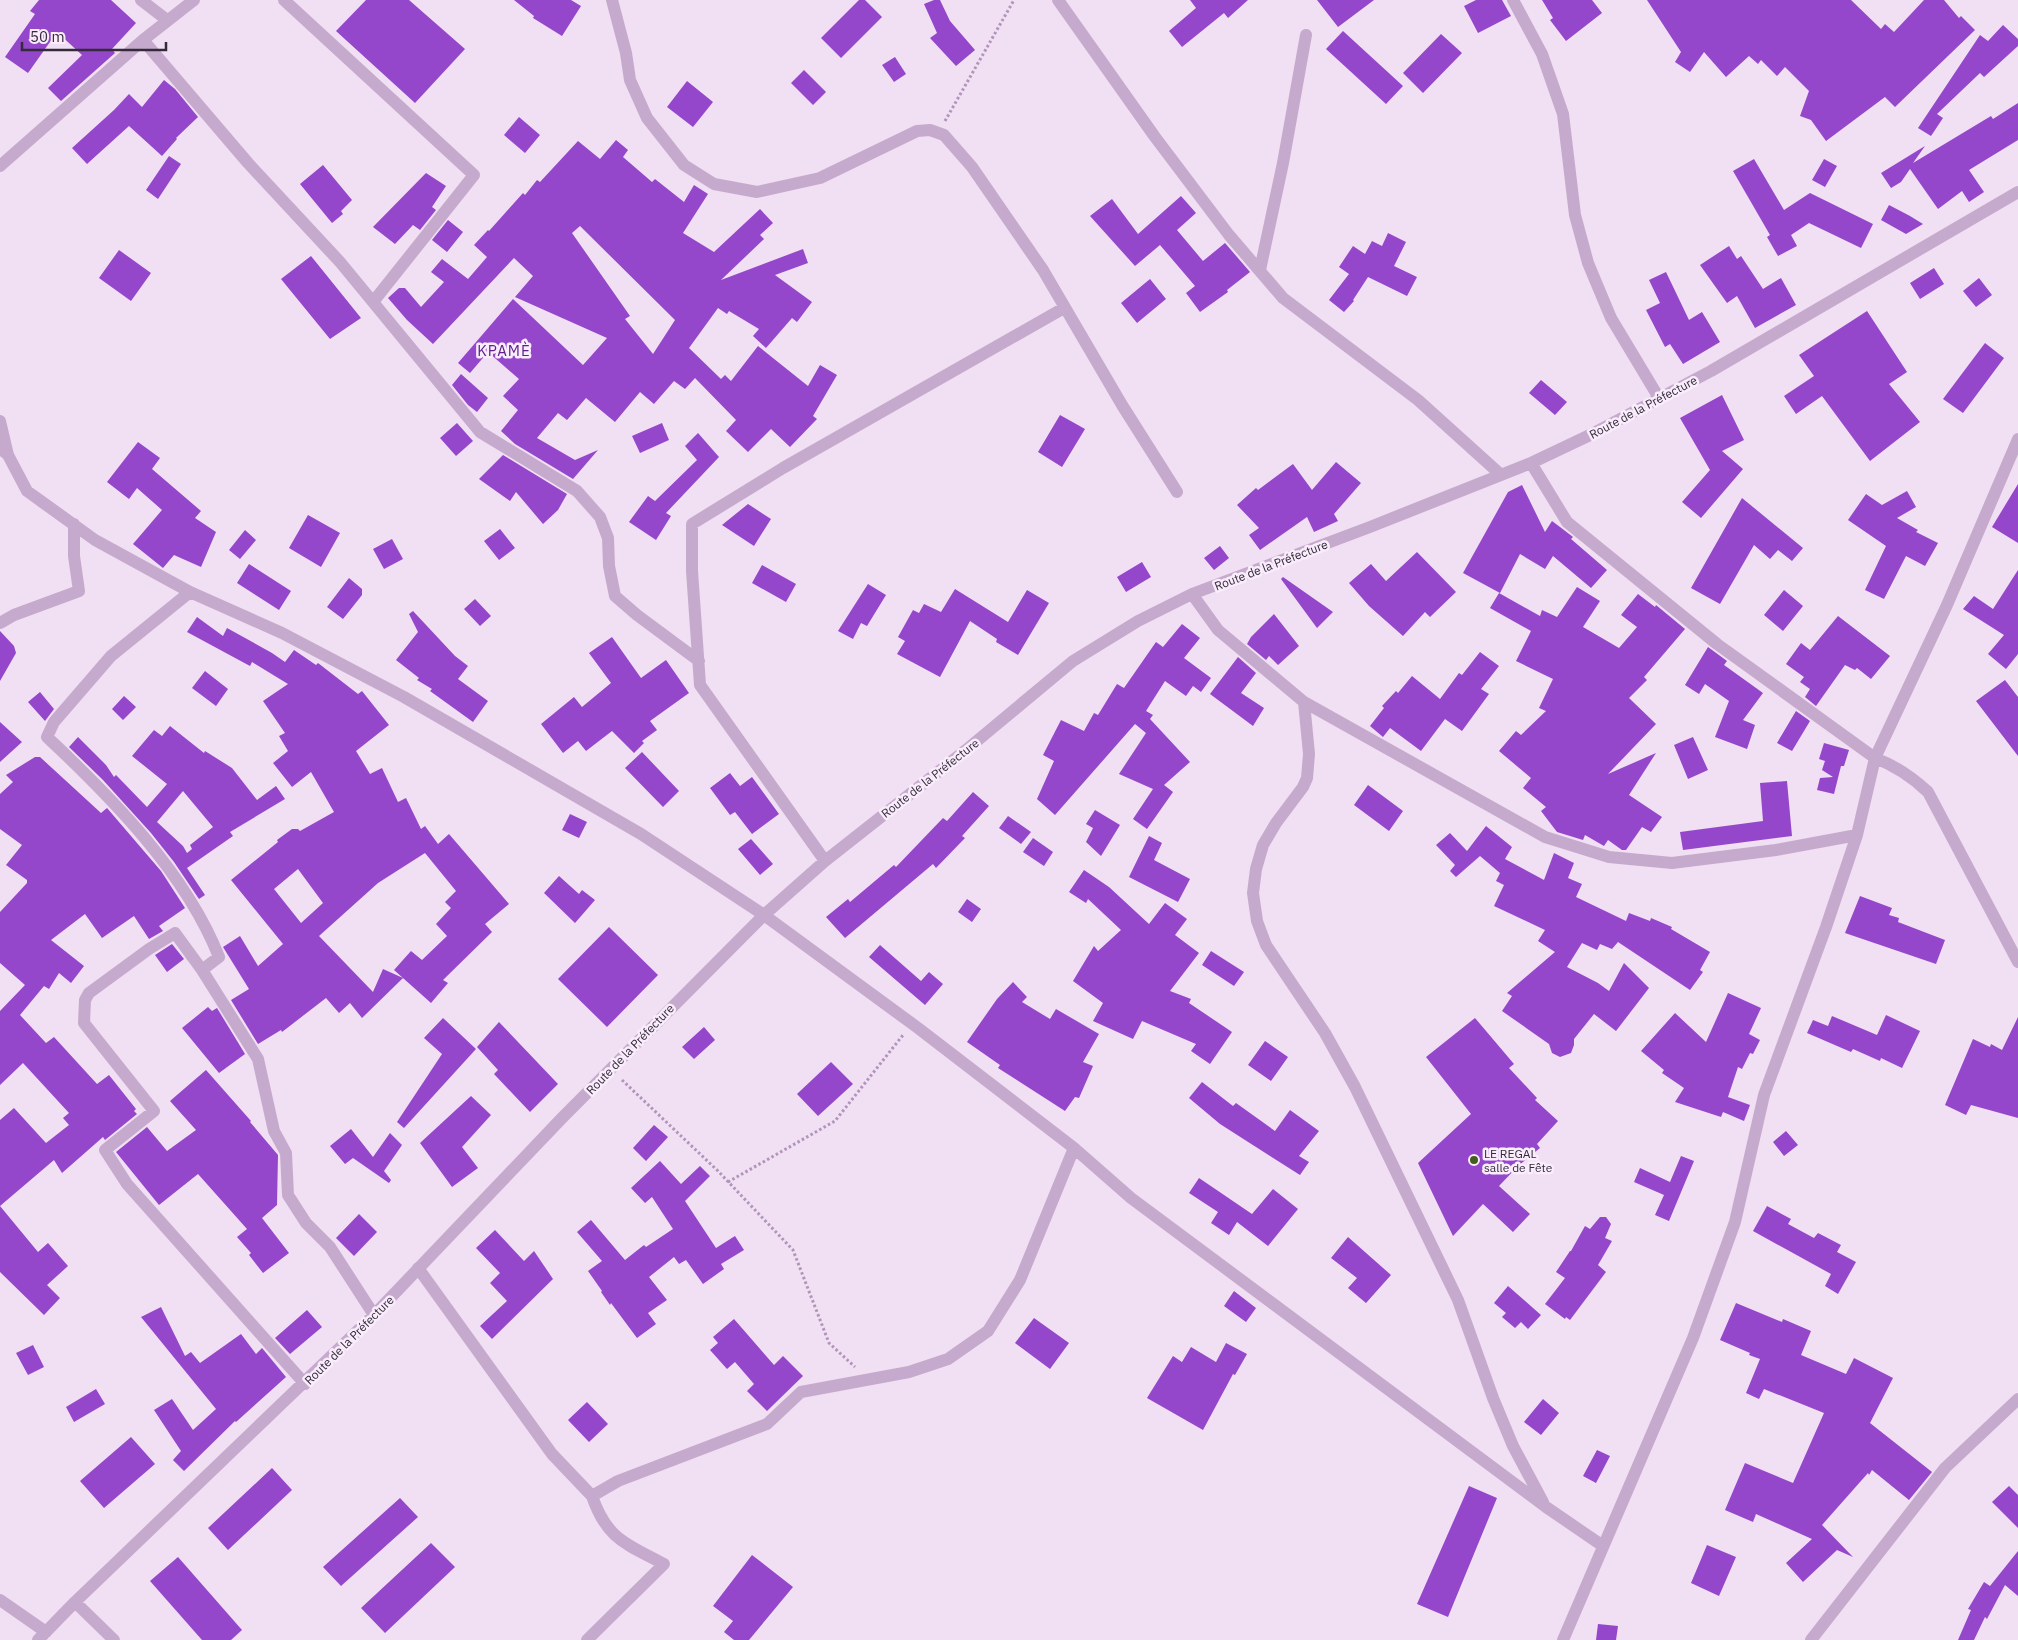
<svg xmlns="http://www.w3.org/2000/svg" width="2018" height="1640" font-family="'IBM Plex Sans',sans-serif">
  <rect width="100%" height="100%" fill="#f1dff4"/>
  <path fill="#9447ca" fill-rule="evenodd" d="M39 0H111L136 23 112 49 115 53 61 101 48 88 82 55 57 32 28 73 5 57 35 14 30 11Z
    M366 0H409L465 49 415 103 336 31Z
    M514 0H571L581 6 562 36 533 18 534 16Z
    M859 0H865L882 17 841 58 821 38Z
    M934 0H940L950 21 975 50 956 66 930 38 937 33 924 4Z
    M1190 0H1248L1228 18 1224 13 1182 47 1169 31 1196 8Z
    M1317 0H1374L1338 27Z
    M1476 0H1502L1511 16 1478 33 1464 6Z
    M1542 0H1592L1602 13 1566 41 1550 20 1553 18Z
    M1647 0H1851L1881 29 1885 24 1894 32 1924 0H1944L1959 18 1961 16 1975 30 1895 107 1885 97 1826 141 1811 120 1800 116 1809 91 1785 67 1777 76 1761 60 1758 64 1749 56 1726 77 1704 52 1690 72 1675 62 1681 52Z
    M2003 25 2018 39V46L1984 77 1980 73 1937 114 1943 118 1931 136 1918 128 1980 35 1988 41Z
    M1343 31 1403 86 1386 104 1326 49Z
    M1441 34 1462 53 1423 93 1403 73Z
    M895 57 906 74 894 82 882 65Z
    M804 70 826 92 813 105 791 83Z
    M164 80 175 89 198 117 176 138 177 139 162 156 129 126 87 164 72 148 114 110 129 94 142 107Z
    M687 81 713 102 693 127 667 107Z
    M2018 103V140L1969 170 1984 192 1969 202 1962 191 1938 209 1910 169 1901 182 1891 188 1881 173 1925 146 1913 163 1991 116 1993 119Z
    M519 117 540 135 525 153 504 135Z
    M616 140 628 150 623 157 652 182 655 179 684 202 694 185 708 194 683 233 714 252 760 209 773 223 760 235 764 239 721 280 803 249 808 263 775 275 812 302 797 322 792 318 766 348 753 336 759 329 729 311 727 314 718 308 689 348 721 379 725 375 731 381 758 346 808 386 820 365 837 375 813 416 817 419 790 447 771 429 748 452 726 431 736 420 695 378 685 389 674 381 654 404 640 392 615 422 586 398 567 420 558 413 537 438 575 460 598 450 573 479 515 444 501 431 518 410 503 396 519 379 488 352 470 373 458 363 513 299 583 365 607 338 515 297 533 276 514 258 433 344 407 320 388 298 399 288H405L421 307 444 282 431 272 442 259 468 279 487 257 474 245 488 230 489 231 523 193 525 195 537 180 540 182 578 141 600 159ZM580 226 675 320 653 354 625 319 630 316 572 233Z
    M169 156 181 164 158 199 146 190Z
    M1754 159 1784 210 1810 193 1873 224 1861 248 1809 223 1791 235 1797 246 1778 256 1767 237 1770 235 1733 171Z
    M1824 159 1837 166 1825 187 1812 180Z
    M323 165 352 200 341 211 343 214 332 223 300 184Z
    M426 173 446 186 432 207 436 210 420 230 413 225 395 244 373 227Z
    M1181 196 1196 213 1177 230 1203 261 1225 243 1250 272 1227 290 1228 292 1200 312 1186 293 1195 286 1160 245 1135 266 1090 216 1112 199 1138 234Z
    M1889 205 1910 216 1923 224 1906 234 1881 220Z
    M448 220 463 232 447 252 432 240Z
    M1388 233 1406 242 1394 266 1417 277 1407 296 1368 277 1353 300 1354 301 1344 312 1329 300 1349 274 1339 267 1353 246 1365 254 1372 241 1382 246Z
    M1729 246 1737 259 1741 256 1763 289 1781 278 1796 305 1755 328 1737 296 1727 303 1700 265Z
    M119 250 151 273 131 301 99 278Z
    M311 256 361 318 330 339 281 279Z
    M1934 268 1944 284 1920 299 1910 283Z
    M1666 272 1689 320 1702 312 1720 342 1683 364 1670 344 1665 347 1646 310 1660 303 1649 280Z
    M1979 278 1992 295 1976 307 1963 291Z
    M1150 279 1166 299 1137 323 1121 303Z
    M1867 311 1907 372 1889 384 1920 422 1870 461 1822 396 1796 414 1784 396 1814 376 1799 355Z
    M1985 343 2004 358 1963 413 1943 399Z
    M461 374 488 398 477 412 468 405 452 385Z
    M1541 380 1567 402 1555 415 1529 393Z
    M1722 395 1744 440 1722 451 1743 469 1701 518 1682 502 1710 470 1680 418Z
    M1060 415 1085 429 1062 467 1038 452Z
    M457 423 473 441 456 456 440 438Z
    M662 423 669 440 640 453 632 436Z
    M698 433 719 457 666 513 671 516 656 540 629 522 648 496 655 501 697 460 685 446Z
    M138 442 160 458 152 469 201 511 195 518 216 532 201 567 174 555 163 568 133 544 162 510 137 488 129 499 107 482Z
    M503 455 567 494 558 510 543 524 516 492 510 501 479 479Z
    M1336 462 1361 483 1334 514 1338 521 1314 532 1307 517 1260 550 1249 535 1259 528 1237 505 1256 488 1258 490 1293 464 1312 490Z
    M2018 484V543L1992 527Z
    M1522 485 1545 532 1552 521 1560 527 1573 537 1571 539 1607 570 1591 588 1553 556 1545 569 1520 554 1500 593 1463 573 1508 492Z
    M1907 491 1916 507 1897 518 1918 530 1916 532 1938 543 1925 566 1906 556 1884 599 1865 590 1886 546 1848 520 1866 494 1882 505Z
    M1742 498 1803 548 1792 561 1778 550 1770 559 1754 545 1720 604 1691 588Z
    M748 504 771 519 754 546 722 525Z
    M308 515 340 533 321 567 289 548Z
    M500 529 515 548 499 560 484 541Z
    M245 530 256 540 240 559 229 550Z
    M392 539 403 559 384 569 373 549Z
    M1220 546 1229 558 1214 570 1204 558Z
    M1417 552 1456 592 1430 617 1425 612 1403 636 1369 606 1349 583 1371 564 1386 581Z
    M1142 562 1151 577 1126 592 1117 577Z
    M249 564 291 591 279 610 237 583Z
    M762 565 796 584 786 602 752 583Z
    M2018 570V654L2006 669 1988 654 2004 635 1963 609 1974 596 1993 609Z
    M1283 577 1333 612 1317 628 1281 579Z
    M349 578 362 589V595L343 619 327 607Z
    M868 584 886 595 867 626 861 623 853 639 838 631Z
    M1577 587 1600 601 1583 627 1619 648 1637 627 1621 615 1638 594 1655 607 1656 605 1685 629 1644 677 1647 680 1629 698 1656 724 1608 774 1656 753 1629 795 1662 817 1651 832 1642 827 1626 850H1622L1608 840 1604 846 1585 835 1583 840 1557 832 1541 811 1546 807 1523 788 1531 778 1499 751 1516 731 1521 735 1546 711 1539 708 1553 679 1516 661 1531 631 1490 608 1499 593 1540 616 1542 610 1557 617Z
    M955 589 1008 622 1027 590 1049 603 1018 655 996 642 997 639 970 621 940 677 897 654 905 641 898 637 913 610 919 613 924 604 941 612Z
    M1784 590 1803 606 1783 631 1764 615Z
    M475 599 491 616 480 626 464 609Z
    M413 611 455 656 468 666 458 679 488 701 473 722 430 691 432 689 417 680 419 678 396 660 418 632 409 614Z
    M1274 614 1299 646 1278 665 1269 656 1266 660 1247 644 1251 637Z
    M1838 616 1890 656 1871 679 1857 668 1855 670 1845 665 1816 706 1805 697 1810 689 1800 682 1804 677 1786 664 1801 643 1810 650Z
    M197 617 223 636 227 628 272 653 285 662 294 650 316 665 318 663 358 694 362 691 389 725 356 751 370 774 382 768 398 802 406 798 421 829 425 826 438 844 449 834 509 904 485 924 492 932 443 980 448 983 431 1003 394 970 411 951 422 960 447 936 436 924 451 908 445 902 456 891 425 853 378 883 319 936 373 992 383 969 403 978 362 1018 350 1003 339 1013 326 998 282 1032 281 1030 258 1044 231 1000 249 989 223 947 240 936 258 966 283 944 231 880 278 842 277 840 292 829H298L300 831 334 812 311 772 292 787 273 763 288 751 279 736 285 733 263 701 288 684 252 662 250 666 187 632ZM298 869 323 903 301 923 274 889Z
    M1182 624 1200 638 1184 658 1211 678 1201 692 1193 686 1186 696 1165 681 1146 711 1153 715 1150 719 1190 762 1164 785 1173 792 1147 829 1133 819 1153 789 1119 774 1146 733 1135 724 1055 815 1037 799 1054 761 1043 755 1061 720 1084 731 1094 713 1098 715 1117 684 1124 688 1156 642 1163 647Z
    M0 631 14 646 16 653 0 681Z
    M612 637 641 678 666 660 689 693 650 721 657 730 642 741 644 743 634 753 612 731 586 751 578 741 563 753 541 724 574 697 582 707 611 683 589 653Z
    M1708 647 1727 661 1724 665 1763 693 1743 720 1755 725 1747 749 1715 737 1729 701 1705 684 1699 694 1685 685Z
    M1480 652 1499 666 1481 689 1489 694 1462 731 1445 719 1421 751 1390 728 1383 737 1370 726 1384 708 1382 706 1396 691 1398 693 1412 676 1440 699 1459 673 1462 675Z
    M1238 657 1256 673 1241 693 1264 708 1253 726 1210 694Z
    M205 671 228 689 216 706 192 688Z
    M2005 680 2018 697V756L1976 701Z
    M40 692 54 709 45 721 28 702Z
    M124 696 136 707 123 720 112 709Z
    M1796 711 1810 721 1792 751 1777 743Z
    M0 722 22 742 0 762Z
    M170 726 204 753 205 751 232 768 257 800 276 786 285 799 230 832 233 836 187 868 205 895 199 899 174 862 151 833 103 780 69 747 78 737 106 765 114 777 116 775 147 807 167 784 132 756 154 730 162 736ZM183 791 213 827 190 845 192 849 187 853 183 846 157 822Z
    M1693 737 1708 770 1688 779 1674 745Z
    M1824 743 1849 750 1844 766H1841L1834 794 1817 790 1820 778 1833 777 1822 770 1825 761 1819 759Z
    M642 752 679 791 663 807 625 768Z
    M35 757H40L101 813 107 808 161 871 185 908 159 926 163 931 149 939 134 916 102 938 85 914 51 940 84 966 71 983 59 973 49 989 44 986 20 1015 46 1043 54 1037 97 1084 109 1075 136 1109 134 1111 137 1114 105 1140 103 1137 62 1173 54 1160 0 1206 38 1252 48 1243 68 1266 47 1285 60 1298 44 1315 0 1272V1120L14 1108 46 1143 69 1125 63 1118 69 1113 23 1063 0 1085V1011L25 985 0 963V912L27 883V880L6 865 22 845 0 829V794L13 782 6 775Z
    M730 773 740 786 752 777 779 814 752 834 735 812 730 815 710 788Z
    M1787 781 1792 836 1683 850 1680 832 1763 821 1760 783Z
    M1368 785 1403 811 1389 831 1354 805Z
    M973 792 989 806 962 836 965 838 936 868 933 864 845 938 826 917 848 899 850 902 894 865 896 867 943 818 947 821Z
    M1095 810 1120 825 1101 856 1086 842 1093 828 1086 824Z
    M570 814 587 822 579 838 562 830Z
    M1008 816 1031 832 1021 844 999 828Z
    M1486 826 1512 847 1505 859 1544 880 1554 853 1574 863 1568 878 1582 884 1576 897 1626 921 1629 913 1650 921 1651 918 1672 927 1671 929 1710 952 1700 970 1703 972 1690 990 1618 942 1612 949 1600 944 1597 950 1582 943 1567 967 1598 983 1609 991 1624 963 1649 988 1616 1031 1594 1014 1574 1039V1045L1571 1053 1560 1057 1552 1053 1549 1044 1502 1011 1512 996 1507 993 1555 952 1538 941 1545 930 1494 906 1504 885 1496 881 1500 873 1480 856 1456 877 1450 871 1455 865 1436 845 1450 833 1467 851Z
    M1149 836 1162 843 1154 860 1190 879 1178 902 1129 877Z
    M1033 838 1053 852 1044 866 1023 852Z
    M751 839 773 864 760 875 738 849Z
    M1084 870 1109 887 1149 924 1165 903 1187 919 1175 935 1199 953 1170 991 1191 999 1189 1003 1232 1032 1210 1064 1191 1051 1196 1044 1142 1021 1133 1039 1093 1021 1103 1003 1073 981 1094 946 1098 951 1121 930 1088 899 1086 903 1069 892Z
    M559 876 579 894 582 890 595 900 575 923 544 893Z
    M1860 896 1892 908 1889 915 1899 918 1898 922 1945 940 1936 964 1845 933Z
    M967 899 981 909 972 922 958 912Z
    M609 927 658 975 607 1027 558 979Z
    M172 944 184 959 167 972 155 955Z
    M880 945 921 981 929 972 943 984 925 1005 869 957Z
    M1211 951 1244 972 1234 986 1202 965Z
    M1013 982 1027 997 1022 1002 1050 1019 1056 1009 1099 1034 1083 1062 1093 1066 1079 1098 1075 1097 1065 1111 998 1068 1000 1065 967 1042 997 999Z
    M1728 993 1761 1008 1749 1034 1760 1040 1753 1054 1750 1053 1742 1069 1738 1067 1728 1097 1750 1105 1744 1121 1723 1112 1721 1117 1675 1102 1684 1088 1662 1073 1664 1070 1641 1051 1675 1013 1706 1042Z
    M208 1007 212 1011 217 1008 245 1054 219 1073 182 1028Z
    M1886 1015 1920 1031 1902 1068 1881 1058 1880 1061 1853 1049 1851 1052 1807 1033 1813 1020 1828 1026 1832 1016 1877 1035Z
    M2018 1017V1118L1971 1105 1966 1115 1945 1105 1973 1039 1990 1047 1991 1044 2002 1050Z
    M443 1018 476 1049 404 1128 397 1122 442 1054 424 1038Z
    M1475 1018 1514 1064 1509 1068 1537 1098 1535 1100 1558 1121 1537 1144 1540 1148 1518 1166 1499 1186 1530 1214 1513 1232 1483 1204 1453 1236 1418 1163 1471 1114 1426 1057Z
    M499 1022 558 1084 530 1112 494 1074 498 1070 477 1047Z
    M704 1027 715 1040 694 1059 682 1047Z
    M1265 1041 1288 1057 1271 1081 1248 1065Z
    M831 1062 853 1084 818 1116 797 1094Z
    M206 1070 251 1121 250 1122 278 1155 277 1205 262 1218 289 1253 263 1273 249 1255 251 1253 237 1237 247 1229 198 1174 159 1205 116 1152 147 1127 167 1151 196 1130 170 1101Z
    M1202 1082 1233 1106 1236 1103 1275 1131 1290 1110 1319 1131 1299 1156 1309 1162 1300 1175 1220 1124 1189 1098Z
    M471 1096 491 1115 462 1147 478 1168 452 1187 420 1143Z
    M654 1125 668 1137 646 1161 633 1148Z
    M351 1129 373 1157 390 1133 402 1145 384 1171 391 1180 389 1183 353 1158 345 1164 330 1146Z
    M1786 1131 1798 1145 1784 1156 1773 1142Z
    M1681 1156 1694 1161 1669 1221 1655 1215 1664 1195 1634 1182 1640 1168 1670 1182Z
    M660 1161 681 1184 700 1166 710 1176 685 1201 716 1248 735 1236 744 1250 721 1264 724 1269 703 1284 686 1260 679 1264 674 1257 649 1277 667 1300 648 1313 656 1324 637 1338 611 1303 610 1305 601 1292 602 1291 588 1271 602 1261 577 1232 591 1220 625 1260 644 1245 646 1247 673 1229 652 1197 645 1203 631 1188Z
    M1199 1178 1252 1214 1273 1189 1298 1209 1268 1246 1237 1222 1229 1235 1211 1223 1218 1212 1189 1193Z
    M1767 1206 1791 1219 1788 1224 1814 1238 1818 1233 1841 1245 1837 1252 1856 1262 1838 1294 1825 1286 1831 1274 1753 1231Z
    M359 1214 377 1232 354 1256 336 1238Z
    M1600 1217H1606L1611 1224 1605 1238 1612 1241 1598 1265 1606 1272 1570 1320 1566 1317 1565 1319 1545 1304 1565 1278 1556 1272 1570 1251H1571L1585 1226 1590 1229Z
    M495 1230 524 1261 534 1251 553 1279 492 1339 480 1326 507 1301 490 1283 500 1273 476 1248Z
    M1348 1237 1391 1275 1366 1303 1348 1288 1357 1278 1331 1258Z
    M1508 1286 1541 1315 1528 1329 1521 1322 1515 1328 1502 1317 1506 1313 1494 1303Z
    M1234 1291 1256 1308 1246 1322 1224 1306Z
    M1736 1303 1782 1322 1783 1319 1811 1331 1801 1355 1846 1374 1854 1358 1893 1378 1870 1423 1932 1472 1909 1500 1872 1470 1869 1475 1868 1473 1822 1525 1853 1557 1837 1550 1803 1582 1786 1563 1812 1539 1756 1514 1753 1522 1725 1510 1745 1463 1793 1483 1824 1413 1764 1389 1759 1399 1746 1393 1760 1359 1749 1355 1750 1353 1720 1340Z
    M161 1307 185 1356 191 1352 200 1363 241 1334 256 1354 262 1348 286 1377 236 1422 235 1421 184 1471 173 1460 181 1451 154 1410 172 1399 193 1430 216 1409 141 1317Z
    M307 1310 322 1327 290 1354 275 1338Z
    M1034 1318 1069 1343 1050 1369 1015 1343Z
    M734 1319 774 1365 783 1356 803 1376 767 1411 747 1391 754 1384 735 1362 727 1369 710 1350 718 1343 713 1337Z
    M1226 1343 1247 1354 1235 1375 1233 1374 1203 1430 1147 1398 1173 1356 1182 1362 1191 1347 1216 1362Z
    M33 1345 44 1367 28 1375 16 1353Z
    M96 1389 105 1404 74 1422 66 1407Z
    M1543 1399 1559 1413 1541 1435 1524 1422Z
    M587 1402 608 1424 589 1442 568 1420Z
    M131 1437 155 1464 104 1508 80 1481Z
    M1597 1450 1610 1456 1596 1483 1583 1476Z
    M272 1468 292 1490 228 1550 208 1528Z
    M1469 1486 1497 1498 1448 1617 1417 1604Z
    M2009 1486 2018 1495V1528L1992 1502Z
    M400 1498 418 1517 341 1586 323 1567Z
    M431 1543 455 1567 385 1633 361 1608Z
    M1707 1545 1736 1557 1719 1596 1691 1583Z
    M2018 1551V1596L2005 1585 1987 1619 1985 1617 1974 1640H1958L1971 1610 1968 1609 1984 1582 1990 1586Z
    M752 1555 793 1587 749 1640H734L724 1632 733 1621 713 1606Z
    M178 1557 242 1630 231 1640H202L150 1581Z
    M1598 1624 1618 1626 1616 1640H1596Z"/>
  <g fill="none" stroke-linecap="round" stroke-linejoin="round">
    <path stroke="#b094b9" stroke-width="3" stroke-dasharray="2.5 2.5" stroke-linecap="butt" d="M945 121 1014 0
      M622 1080 718 1171 793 1250 829 1343 855 1367
      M728 1182 835 1121 903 1035"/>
    <path stroke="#c6aacd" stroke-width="12" d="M141 0 167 20
      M284 0 474 175 373 302
      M612 0 626 53 630 80 647 118 684 165 714 184 757 192 820 178 917 131 930 130 944 135 972 167 1043 270 1122 405 1177 492
      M1058 0 1155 137 1229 235 1283 298 1418 400 1500 474
      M1513 0 1542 54 1563 114 1575 215 1588 263 1611 318 1659 398
      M143 40 248 163 340 262 480 432 577 491 600 517 608 538 609 566 615 596 637 615 699 661
      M0 166 143 40 194 0
      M1260 270 1283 163 1306 35
      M0 421 8 455
      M0 448 8 455 27 491 95 540 190 592 282 633 404 697 641 834 764 915 918 1028 1074 1148 1131 1198 1546 1507 1603 1546
      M1531 463 1567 522 1717 644 1875 758C1896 766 1912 777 1928 792L2018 962
      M190 592 111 656 54 722 47 737C112 798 186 873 219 957L202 970
      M1192 594 1218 630 1304 702 1545 837 1609 857 1672 863 1776 850 1857 835
      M0 623 14 615 79 591 74 556V524
      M1304 702 1309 754 1307 778 1303 787 1276 823 1263 845 1256 869 1253 893 1257 921 1266 945 1325 1033 1355 1087 1458 1300 1493 1398 1513 1446 1543 1502
      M825 861 700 685 692 571V524L783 468 1064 308
      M418 1268 552 1454 592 1496 618 1481 767 1424 801 1392 909 1372 948 1359 988 1331 1020 1280 1074 1148
      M305 1384 127 1184 105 1150 154 1111 84 1023 85 1000 89 993 149 949 175 933 202 970 258 1059 274 1131 286 1153 288 1195 306 1223 330 1247 374 1315
      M0 1600 46 1632
      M75 1602 114 1640
      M38 1640 75 1602 374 1315 562 1118 764 915 825 861 966 750 1073 661 1138 621 1192 594 1370 527 1531 463 1590 435 1711 371 2018 192
      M587 1640 664 1564C627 1544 607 1540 592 1496
      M1563 1640 1693 1338 1735 1222 1764 1095 1826 927 1857 835 1875 758 1947 605 2018 439
      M1811 1640 1945 1468 2018 1399"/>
  </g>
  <circle fill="#435d1d" stroke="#f9ecfb" stroke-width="2" cx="1474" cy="1160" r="5"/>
  <g text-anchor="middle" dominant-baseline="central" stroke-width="5" stroke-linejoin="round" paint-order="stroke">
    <g font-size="12" fill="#342a3a" stroke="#f9ecfb">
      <text transform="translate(1643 407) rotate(-28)">Route de la Préfecture</text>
      <text transform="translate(1271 565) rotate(-21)">Route de la Préfecture</text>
      <text transform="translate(930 778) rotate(-38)">Route de la Préfecture</text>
      <text transform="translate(630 1049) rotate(-46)">Route de la Préfecture</text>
      <text transform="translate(349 1340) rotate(-45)">Route de la Préfecture</text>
    </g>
    <g font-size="12" fill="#342a3a" stroke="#f9ecfb" text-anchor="start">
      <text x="1484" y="1153">LE REGAL<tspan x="1484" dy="14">salle de Fête</tspan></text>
    </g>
    <g font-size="15" letter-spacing="1" fill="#5f208c" stroke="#f9ecfb">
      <text x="504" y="350">KPAMÈ</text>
    </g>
  </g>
  <path d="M22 42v8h144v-8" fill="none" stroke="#342a3a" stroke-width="2.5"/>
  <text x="30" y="42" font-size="15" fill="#342a3a" stroke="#f9ecfb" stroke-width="4" paint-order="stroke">50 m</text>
</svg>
